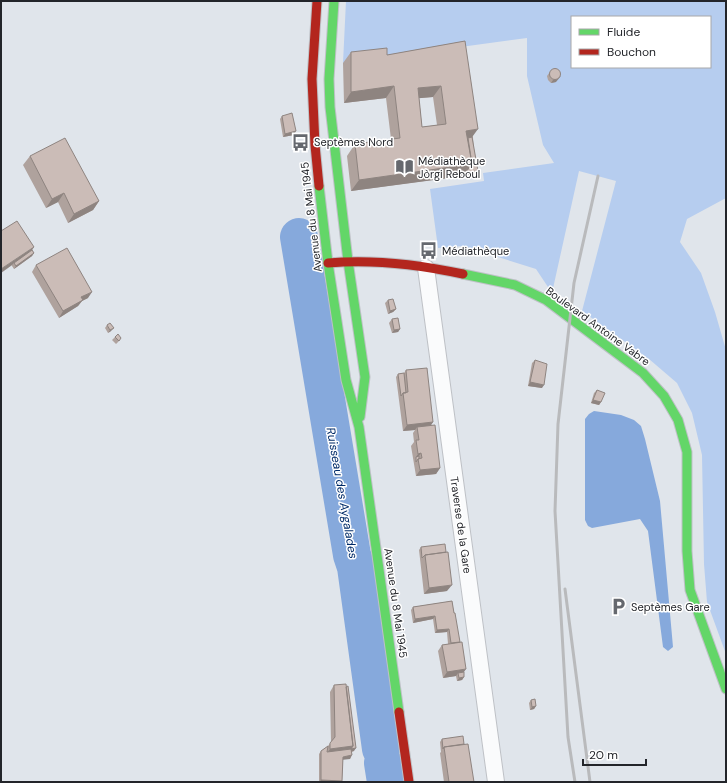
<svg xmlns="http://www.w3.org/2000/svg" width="727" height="783" font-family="'DM Sans',sans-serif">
  <rect width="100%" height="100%" fill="#e0e5eb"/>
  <path fill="#b6cdef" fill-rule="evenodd" d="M346 1H726V198L687 219 680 242 701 273 715 312 726 350V654L707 602 704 564 702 455 692 413 677 383 649 359 582 311 616 181 579 171 552 293 536 269 463 246 438 248 430 189 484 181 483 173 554 163 543 145 527 76V38L343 63ZM572 17H710V67H572Z"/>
  <path fill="#86a9dc" d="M594 411 621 415 634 420 641 426 645 439 660 501 673 647 668 651 663 647 648 531 640 519 592 528 588 526 585 520V419L589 414Z"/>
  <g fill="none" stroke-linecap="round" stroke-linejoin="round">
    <path stroke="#86a9dc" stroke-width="38" d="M299 237 352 555 356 567 381 749
      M383 763 386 782"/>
    <defs>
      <path id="street" d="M426 268 496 782"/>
      <path id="fast" d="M334 1 329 79 330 107 348 261 365 377 360 417
        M319 186 328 263 346 380 359 427 399 712
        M463 274 515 285 546 300 643 373 664 396 678 420 687 452V551L690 590 726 689"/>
      <path id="jam" d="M317 1 312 79 315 145 319 186
        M328 263C371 259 421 265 463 274
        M399 712 409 782"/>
    </defs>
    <use href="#street" stroke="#bec1c6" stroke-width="18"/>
    <use href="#fast" stroke="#bec1c6" stroke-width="11"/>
    <use href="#jam" stroke="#bec1c6" stroke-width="11"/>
    <use href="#street" stroke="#fafbfc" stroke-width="16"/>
    <use href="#fast" stroke="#63d668" stroke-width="9"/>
    <use href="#jam" stroke="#b3261e" stroke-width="9"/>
    <path stroke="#b9babc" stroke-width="3" d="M565 589 590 782
      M575 782 568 737 555 511 558 424 574 283 598 176"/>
  </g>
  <path fill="#afa29d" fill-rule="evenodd" d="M465 41 476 174 351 191 347 156 355 144 391 139 386 98 344 103 343 63 351 52 387 55ZM433 97 437 125 422 127 419 98Z
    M552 69 556 82 551 83 548 80 547 76Z
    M282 116 294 135 283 137 280 119Z
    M30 156 99 201 93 210 68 223 58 202 46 208 23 165Z
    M34 247 32 250 34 253 32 256 14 269 12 266V265L1 273Z
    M36 265 88 298 82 301 78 306 59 318 32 272Z
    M388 300 396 309 393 312 388 314 385 303Z
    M392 319 400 329 398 332 392 333 389 323Z
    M107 325 111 331 108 333 105 328Z
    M115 337 119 341 116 344 112 340Z
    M535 360 542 388 528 386 532 363Z
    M406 370 433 422 431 425 440 468 436 474 416 476 411 446 414 442 413 433 415 430 403 431 396 377 398 374 404 373Z
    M597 390 601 402 599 405 591 403 594 393Z
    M421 547 447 591 424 594 419 550Z
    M452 601 464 677 462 680 457 681 456 676 443 678 438 651 442 645 448 644 447 632 435 633 433 619 413 623 411 610 413 607Z
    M334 685 354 751 352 752 350 759H343L342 781V782H319V754L321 751 328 746 331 742 330 692Z
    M531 700 536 706 534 709 530 710 529 703Z
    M442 739 464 744 474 782H444L440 753 441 752 440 742Z"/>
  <path fill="#8e8480" d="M561 76 556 82 551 83 553 80Z
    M394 86 386 98 344 103 351 92Z
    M441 86 433 97 410 99 418 88Z
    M478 129 470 140 461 142 466 131Z
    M296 131 294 135 283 137 285 134Z
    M472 164 464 176 351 191 359 180Z
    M478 171 476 174 464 176 466 172Z
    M64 193 58 202 46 208 52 199Z
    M99 201 93 210 68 223 74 214Z
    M34 247 30 253 14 263 12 265 1 273V269Z
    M34 253 32 256 14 269 16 266Z
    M92 292 88 298 82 301 78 306 59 318 63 311 81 297Z
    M396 309 393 312 388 314 390 311Z
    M114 328 111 331 108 333 110 330Z
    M400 329 398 332 392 333 394 330Z
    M530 382 544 385 542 388 528 386Z
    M593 400 601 402 599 405 591 403Z
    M433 422 429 428 417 427 415 430 403 431 407 425Z
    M421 453 417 459 416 457 418 454Z
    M440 468 436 474 416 476 420 470Z
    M452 585 447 591 424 594 429 588Z
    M435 616 433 619 413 623 415 619Z
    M449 629 447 632 435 633 437 630Z
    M466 669 462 675 458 673 456 676 443 678 447 672Z
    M464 677 462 680 457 681 459 678Z
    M536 706 534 709 530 710 532 707Z
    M353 746 356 748 354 751 325 755 330 749Z
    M352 755 350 759 341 760 343 757Z
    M321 780 342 781V782H319Z"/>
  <path fill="#cbbcb7" stroke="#8e8480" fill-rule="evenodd" d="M465 41 478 129 466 131 472 164 359 180 355 144 400 138 394 86 351 92V52L387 48V55ZM441 86 446 124 422 127 418 88Z
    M549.5 74a5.5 5.5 0 1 1 11 0a5.5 5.5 0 1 1-11 0Z
    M292 113 296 131 285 134 282 116Z
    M472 137 478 171 466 172 472 164 468 138Z
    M65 138 99 201 74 214 64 193 52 199 30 156Z
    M17 221 34 247 1 269V231Z
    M67 248 92 292 81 297 83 300 63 311 36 265Z
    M32 250 34 253 16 266 14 263Z
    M393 299 396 309 390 311 388 300Z
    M398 318 400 329 394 330 392 319Z
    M110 323 114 328 110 330 107 325Z
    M118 334 121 338 119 341 115 337Z
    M535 360 547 364 544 385 530 382Z
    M427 368 433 422 407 425 403 393 408 392 406 370Z
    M404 373 406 393H403L401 396 398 374Z
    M597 390 605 393 601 402 593 400Z
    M435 425 440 468 420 470 418 459 422 458 421 453 418 454 416 440H419L417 427Z
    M419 456V459H418L416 462V457Z
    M445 544 446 552 425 555 422 558 421 547Z
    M448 552 452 585 429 588 425 555Z
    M452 601 454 613H455L460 642 451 643 449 629 437 630 435 616 415 619 413 607Z
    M462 642 466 669 447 672 442 645Z
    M464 672V677L459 678 458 673Z
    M346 684 353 746 330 749V743L335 737 334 685Z
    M348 686 356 748 351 749 353 746 346 687Z
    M535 699 536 706 532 707 531 700Z
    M463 736 464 744 444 747 443 749 442 739Z
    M468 744 474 782H449L444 747Z
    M328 746 327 752 351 749 352 755 343 757 342 781 321 780V751Z"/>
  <defs>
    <symbol id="bus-bare" viewBox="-9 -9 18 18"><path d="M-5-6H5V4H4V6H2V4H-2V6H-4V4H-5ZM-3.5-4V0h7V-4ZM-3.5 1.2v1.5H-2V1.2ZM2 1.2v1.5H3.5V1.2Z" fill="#65686e" stroke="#fff" stroke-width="2.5" paint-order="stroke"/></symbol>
    <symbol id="library-bare" viewBox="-9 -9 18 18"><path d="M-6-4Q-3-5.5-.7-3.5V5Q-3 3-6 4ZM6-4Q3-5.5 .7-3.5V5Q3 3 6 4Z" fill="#65686e" stroke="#fff" stroke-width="2.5" paint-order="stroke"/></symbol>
    <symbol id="parking-bare" viewBox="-9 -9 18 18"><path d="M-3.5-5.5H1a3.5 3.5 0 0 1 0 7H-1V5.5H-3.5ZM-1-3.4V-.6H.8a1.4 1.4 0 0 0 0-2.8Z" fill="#65686e" stroke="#fff" stroke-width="2.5" paint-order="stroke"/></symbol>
  </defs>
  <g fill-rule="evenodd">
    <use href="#bus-bare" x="288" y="130" width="25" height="25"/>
    <use href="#library-bare" x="392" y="154" width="25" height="25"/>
    <use href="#bus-bare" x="416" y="238" width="25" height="25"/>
    <use href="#parking-bare" x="606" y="594" width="25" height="25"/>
  </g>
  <g text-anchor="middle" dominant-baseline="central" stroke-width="3" stroke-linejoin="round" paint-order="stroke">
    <g font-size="11" fill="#23252a" stroke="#fff" text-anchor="start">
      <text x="314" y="142">Septèmes Nord</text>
      <text x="418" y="161">Médiathèque<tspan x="418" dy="13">Jòrgi Reboul</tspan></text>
      <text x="442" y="251">Médiathèque</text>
      <text x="631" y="607">Septèmes Gare</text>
    </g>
    <g font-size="11" fill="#23252a" stroke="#fff">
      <text transform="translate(311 217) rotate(-97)">Avenue du 8 Mai 1945</text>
      <text transform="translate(598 326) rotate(36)">Boulevard Antoine Vabre</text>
      <text transform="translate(461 525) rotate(82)">Traverse de la Gare</text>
      <text transform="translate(396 603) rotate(82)">Avenue du 8 Mai 1945</text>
    </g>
    <g font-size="12" font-style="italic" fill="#002b68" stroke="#fff">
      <text transform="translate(342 493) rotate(80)">Ruisseau des Aygalades</text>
    </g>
  </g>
  <rect width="727" height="783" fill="none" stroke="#23252a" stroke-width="4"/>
  <rect x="571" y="16" width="140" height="52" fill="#ffffff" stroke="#a7a8aa"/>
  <rect x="579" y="29" width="20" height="6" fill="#63d668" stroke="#a7a8aa"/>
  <text x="607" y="36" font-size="12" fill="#23252a">Fluide</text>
  <rect x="579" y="49" width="20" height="6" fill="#b3261e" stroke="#a7a8aa"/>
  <text x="607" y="56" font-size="12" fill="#23252a">Bouchon</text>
  <path d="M583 759v6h63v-6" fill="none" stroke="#23252a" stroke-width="2"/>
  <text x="589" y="759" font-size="12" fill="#23252a" stroke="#ffffff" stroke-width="3" paint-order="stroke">20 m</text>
</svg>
